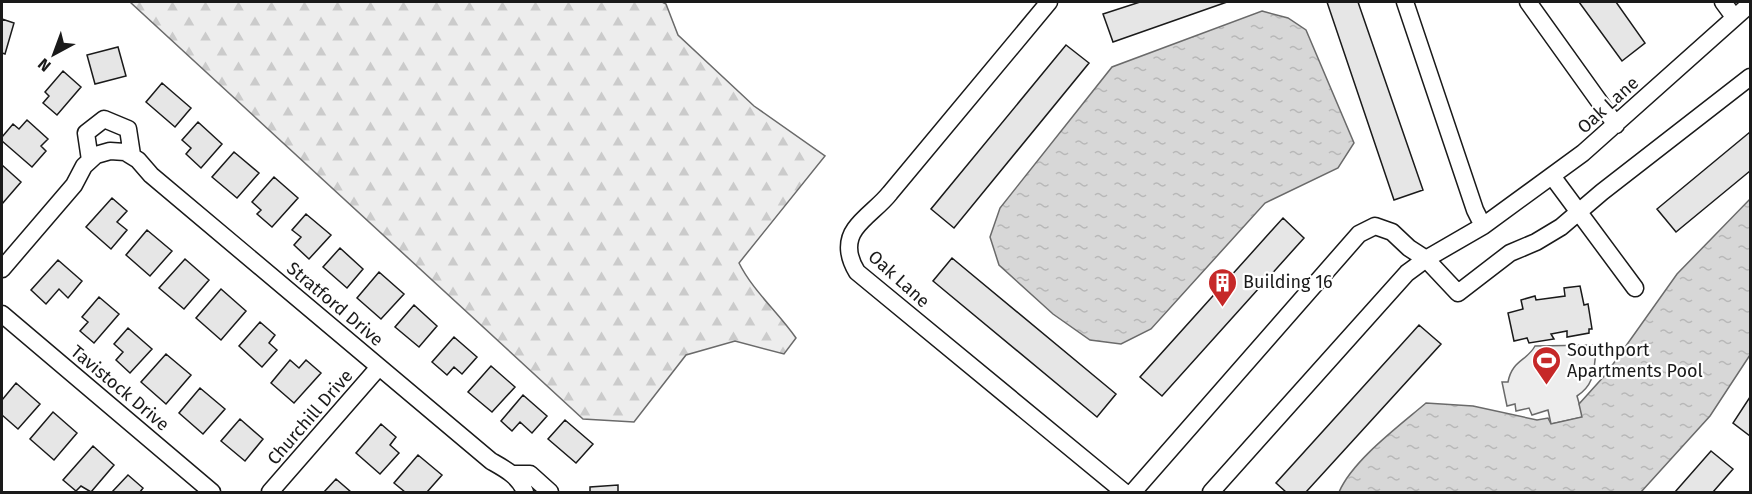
<svg xmlns="http://www.w3.org/2000/svg" width="1752" height="494" font-family="'Fira Sans',sans-serif">
  <defs>
    <pattern id="forest-firs" width="22" height="20" patternUnits="userSpaceOnUse" patternTransform="scale(1.5)"><rect width="22" height="20" fill="#ededed"/><path d="M5 1l3.5 6h-7zM16 11l3.5 6h-7z" fill="#cbcbcb"/></pattern>
    <pattern id="water-ripples" width="26" height="14" patternUnits="userSpaceOnUse" patternTransform="scale(1.5)"><rect width="26" height="14" fill="#d7d7d7"/><path d="M2 4q2-2 4 0t4 0M15 11q2-2 4 0t4 0" fill="none" stroke="#b8b8b8"/></pattern>
  </defs>
  <rect width="100%" height="100%" fill="#fff"/>
  <path fill="url(#forest-firs)" stroke="#6a6a6a" stroke-width="1.5" d="M130 2H662L666 4 678 35 754 106 825 156 739 263C753 291 778 312 796 338L784 354 735 341 686 355 634 422 583 419Z"/>
  <path fill="#ededed" stroke="#6a6a6a" stroke-width="1.5" d="M1597 345C1593 367 1597 383 1577 396L1583 417 1551 424 1548 410 1532 415 1529 408 1516 411 1515 404 1507 406 1502 382H1508C1512 360 1527 361 1535 346Z"/>
  <path fill="url(#water-ripples)" stroke="#6a6a6a" stroke-width="1.5" d="M1262 11 1288 18 1306 30 1354 143 1338 168 1265 203 1151 329 1121 344 1090 340 1053 314 999 265 990 237 1000 208 1112 67Z
    M1750 199V355L1710 416 1641 492H1339C1353 460 1399 426 1426 403L1473 406 1537 420 1548 418 1551 424 1582 417 1579 404 1606 374 1677 274Z"/>
  <path fill="#e6e6e6" stroke="#1a1a1a" stroke-width="1.5" d="M1140 2H1227L1113 42 1103 14Z
    M1327 2H1358L1423 190 1394 200Z
    M1579 2H1616L1645 43 1622 61Z
    M2 19 14 23 5 54 2 53Z
    M1066 45 1089 63 954 228 931 209Z
    M118 47 126 76 95 84 87 55Z
    M63 71 81 87 57 115 43 103 49 96 45 92Z
    M162 83 191 108 175 127 146 102Z
    M27 120 48 139 41 146 46 151 32 167 2 141V137L13 124 19 129Z
    M198 122 222 144 201 168 186 154 191 148 182 140Z
    M1750 132V171L1676 232 1657 209Z
    M234 152 259 173 237 198 212 177Z
    M2 165 21 182 2 204Z
    M274 177 298 198 272 227 257 214 261 210 252 202Z
    M112 198 127 211 117 222 127 230 111 249 86 227Z
    M306 214 331 235 309 259 294 245 301 237 292 230Z
    M1283 218 1304 238 1162 396 1140 377Z
    M147 230 172 251 150 276 126 255Z
    M340 248 363 269 347 288 323 267Z
    M952 258 1116 394 1097 417 933 281Z
    M185 259 209 280 184 309 159 288Z
    M58 260 82 281 68 298 59 289 46 304 31 290Z
    M379 272 404 294 381 319 357 298Z
    M1580 286 1584 305 1588 304 1592 329H1589V333L1567 337V331L1551 334 1554 339 1529 343 1527 338 1514 341 1508 313 1523 309 1521 300 1535 296 1536 300 1565 296 1564 288Z
    M221 289 246 311 221 340 196 318Z
    M99 297 119 314 94 343 80 331 88 322 82 317Z
    M414 305 437 326 419 347 395 327Z
    M260 322 275 335 269 343 277 350 262 367 239 346Z
    M1419 325 1441 344 1306 492H1286L1276 483Z
    M128 328 152 349 130 373 116 360 123 352 114 344Z
    M454 337 477 357 462 374 454 367 447 375 432 362Z
    M166 354 191 375 166 404 141 382Z
    M290 360 299 368 306 360 321 373 294 403 271 383Z
    M491 366 515 387 492 412 468 392Z
    M16 383 40 404 18 429 2 415V400Z
    M200 388 225 409 203 434 179 413Z
    M523 395 547 416 532 433 520 422 512 431 501 421Z
    M1750 397V436L1733 423Z
    M53 412 77 433 54 460 30 439Z
    M240 419 263 439 245 461 221 441Z
    M565 420 593 444 576 463 548 439Z
    M381 424 396 437 390 445 399 453 380 474 356 453Z
    M93 446 114 465 91 492 81 486 76 491 63 480Z
    M1711 451 1733 469 1713 492H1675Z
    M418 455 442 475 427 492H405L394 483Z
    M128 475 143 488 140 492H112Z
    M336 479 351 492H324Z
    M618 485V492H590V487Z"/>
  <g fill="none" stroke-linecap="round" stroke-linejoin="round">
    <defs>
      <path id="minor" d="M1049 2C996 65 943 129 890 193 880 206 864 216 855 229 845 243 849 259 857 272L1124 492
        M1405 2 1475 210 1483 226
        M1528 2 1616 125
        M1723 2 1734 17
        M90 160 86 133 104 119 128 129 132 155
        M1552 176 1635 288
        M2 269 74 185 84 166 96 155 110 151 125 152 138 160 151 175 491 461C505 469 519 476 525 492
        M2 314 212 492
        M513 474H530L550 492
        M270 492 379 367
        M1133 492 1359 234 1375 226 1392 232 1409 248 1426 259 1458 293 1510 253 1536 242 1561 227 1602 192 1750 77
        M1211 492 1407 273 1426 259 1483 226 1583 153 1750 4"/>
    </defs>
    <use href="#minor" stroke="#1a1a1a" stroke-width="19"/>
    <use href="#minor" stroke="#fff" stroke-width="16"/>
  </g>
  <defs>
    <symbol id="building-pin" viewBox="-11 -11 22 30"><path d="M0 17L-7.5 6A9.5 9.5 0 1 1 7.5 6Z" fill="#c62828" stroke="#fff"/><path d="M-4-6H4V6H1V3H-1V6H-4ZM-2.5-4.3h1.7v1.8h-1.7ZM.8-4.3h1.7v1.8H.8ZM-2.5-1h1.7V.8h-1.7ZM.8-1h1.7V.8H.8Z" fill="#fff"/></symbol>
    <symbol id="stadium-pin" viewBox="-11 -11 22 30"><path d="M0 17L-7.5 6A9.5 9.5 0 1 1 7.5 6Z" fill="#c62828" stroke="#fff"/><path d="M0-5a6.5 5 0 1 0 0 10a6.5 5 0 1 0 0-10ZM-3.5-1.8h7v3.6h-7Z" fill="#fff"/></symbol>
  </defs>
  <g fill-rule="evenodd">
    <use href="#building-pin" x="1206" y="266" width="33" height="45"/>
    <use href="#stadium-pin" x="1530" y="344" width="33" height="45"/>
  </g>
  <g text-anchor="middle" dominant-baseline="central" stroke-width="4.5" stroke-linejoin="round" paint-order="stroke">
    <g font-size="18" fill="#1a1a1a" stroke="#fff">
      <text transform="translate(1608 105) rotate(-42)">Oak Lane</text>
      <text transform="translate(899 279) rotate(42)">Oak Lane</text>
      <text transform="translate(335 304) rotate(40)">Stratford Drive</text>
      <text transform="translate(120 388) rotate(40)">Tavistock Drive</text>
      <text transform="translate(310 417) rotate(-49)">Churchill Drive</text>
    </g>
    <g font-size="18" fill="#1a1a1a" stroke="#fff" text-anchor="start">
      <text x="1243" y="282">Building 16</text>
      <text x="1567" y="350">Southport<tspan x="1567" dy="21">Apartments Pool</tspan></text>
    </g>
  </g>
  <rect width="1752" height="494" fill="none" stroke="#1a1a1a" stroke-width="6"/>
  <g transform="translate(54 54) rotate(221)" stroke="#ffffff" stroke-width="4.5" paint-order="stroke">
  <path d="M0-4.5L10 22L0 15L-10 22Z" fill="#1a1a1a"/>
  <text y="-9" font-size="16" font-weight="bold" text-anchor="middle" fill="#1a1a1a">N</text>
  </g>
</svg>
